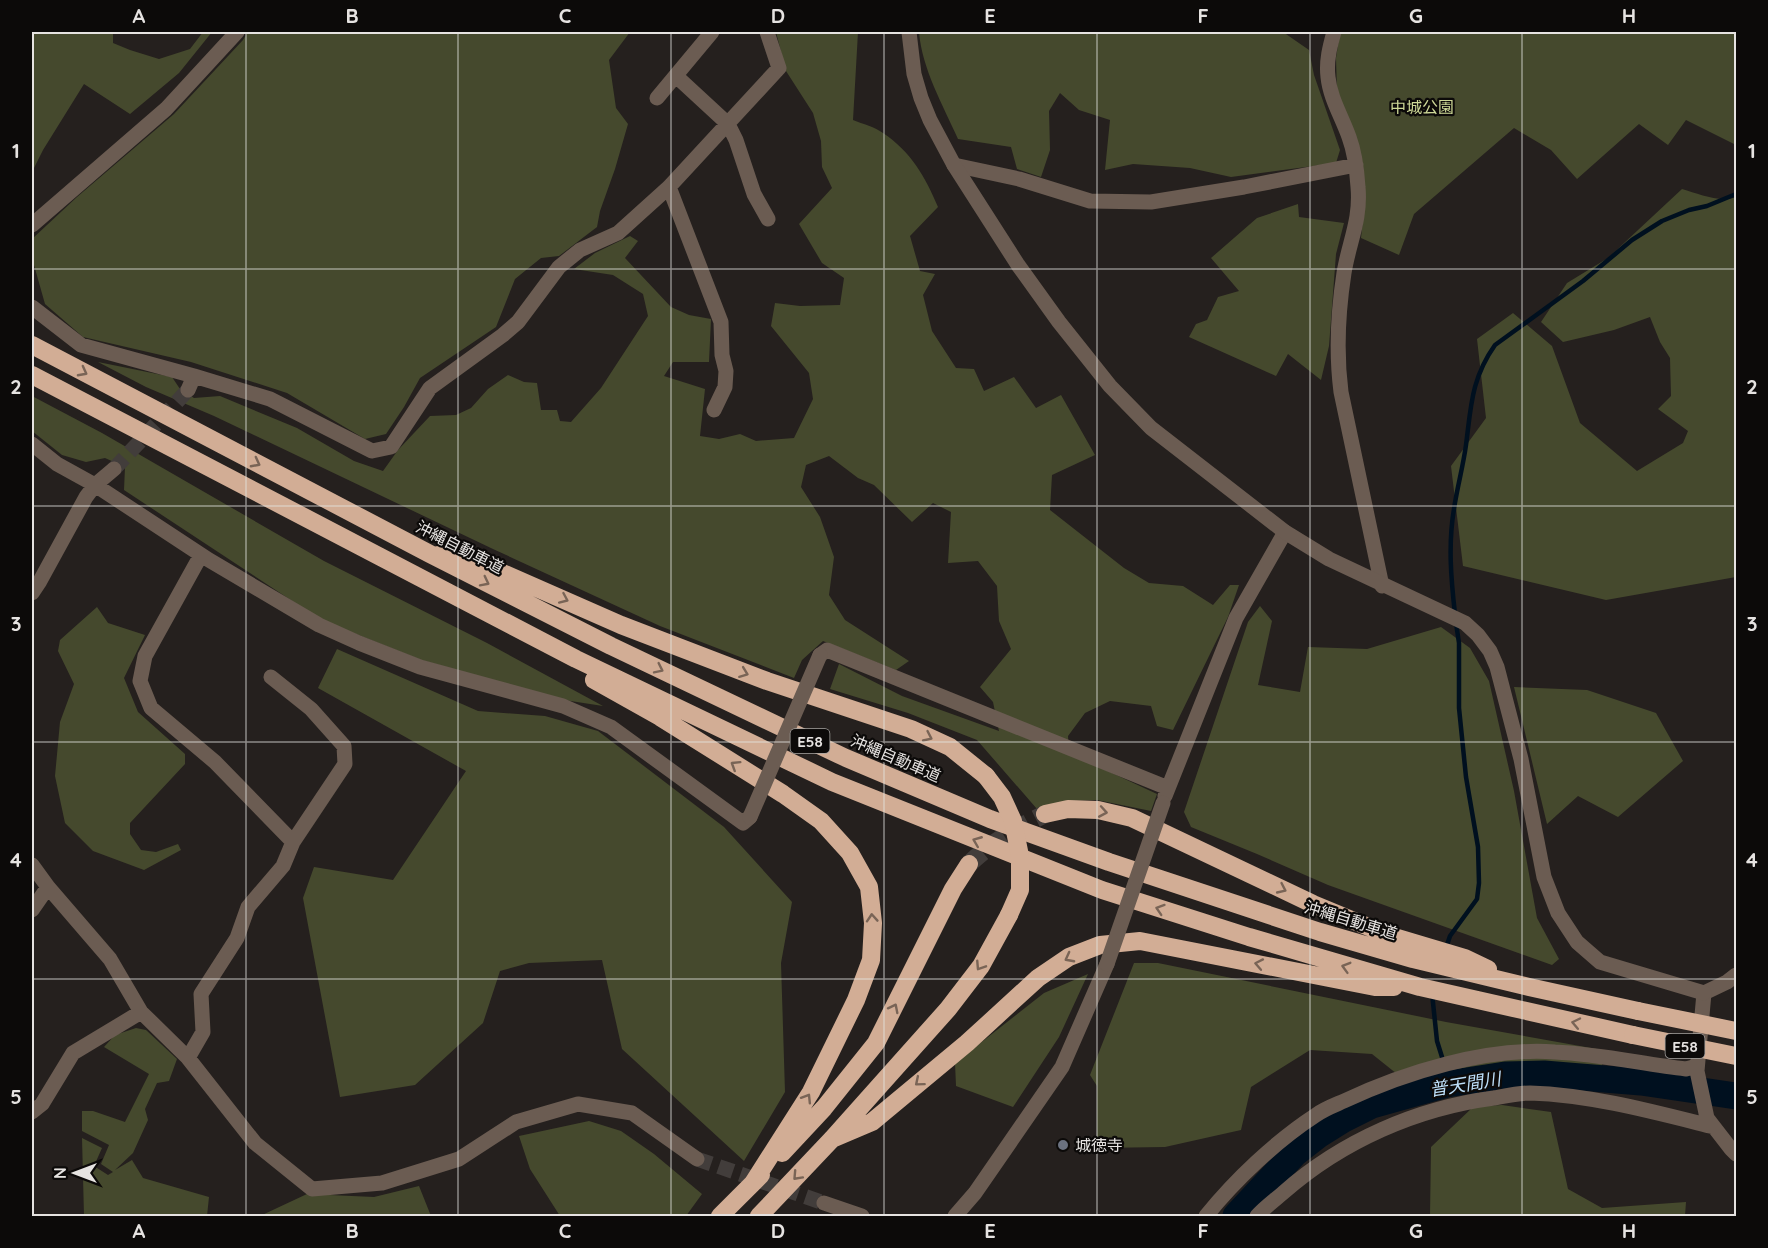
<svg xmlns="http://www.w3.org/2000/svg" width="1768" height="1248" font-family="Quicksand,'Noto Sans JP',sans-serif">
  <rect width="100%" height="100%" fill="#25201e"/>
  <path fill="#45492d" d="M32 32H113V43L130 50 159 59 190 49 203 32H212L179 73 130 114 84 84 43 150 32 172Z
    M248 32H630L609 60 616 108 628 124 615 169 600 211 597 227 559 256 541 258 515 279 496 327 420 378 404 407 386 434 365 439 287 393 191 362 83 337 45 304 32 258V239L77 197 174 114 243 40Z
    M776 32H858L853 120C863 124 875 127 883 133 911 152 925 176 938 207L910 236 920 271 935 274 923 295 932 331 956 368 974 369 984 391 1014 377 1036 408 1061 395 1095 455 1052 475 1050 510 1124 568 1149 583 1183 586 1213 605 1230 585H1239L1228 617 1173 730 1157 726 1151 706 1110 701 1085 713 1068 736 1069 753 1157 794 1151 811 1097 800 1065 801 1037 809 977 740 908 713 830 689 839 664 902 696 999 731 993 702 980 687 1011 649 999 621 997 586 978 561 948 563 951 512 933 503 912 522 874 485 858 478 829 456 806 465 801 487 820 517 834 557 829 595 845 620 909 661 896 670 823 641 802 660 794 678 660 626 493 549 214 416 146 387 98 362 172 377 180 389 194 398 220 396 297 428 354 461 383 471 398 450 430 416 456 415 471 408 488 389 508 375 524 382 537 383 541 410H557L560 421 571 422 601 388 648 316 643 294 613 275 574 269 595 253 630 236 638 241 625 258 671 307 689 315 711 319 709 362H673L664 376 705 389 700 436 719 439 740 434 756 441 794 438 813 399 809 373 771 326 775 303 800 306 840 305 844 278 822 263 799 224 832 188 822 167 821 141 813 113 786 71Z
    M919 32H1283L1309 50 1314 75 1340 150 1336 163 1231 177 1190 168 1133 164 1105 170 1110 120 1079 110 1060 93 1049 111 1050 150 1041 177 1017 169 1011 147 958 139C943 105 922 69 919 32Z
    M1340 32H1736V145L1686 120 1668 145 1639 124 1577 179 1551 150 1514 128 1414 214 1399 255 1361 238 1363 219 1337 92 1336 58Z
    M1682 189C1699 194 1720 203 1736 197V577L1606 600 1463 566 1451 466 1486 418 1477 339 1513 313 1552 346 1580 423 1637 471 1683 443 1688 431 1658 409 1671 396 1670 358 1660 342 1650 317 1614 330 1563 342 1541 322 1567 283 1608 258Z
    M1298 204 1299 217 1344 223 1336 254 1329 346 1321 380 1288 354 1276 376 1189 337 1196 324 1207 320 1218 297 1239 291 1211 258 1257 218Z
    M32 396 102 433 324 561 487 643 603 706 564 700 421 660 321 620 124 490 125 467 105 458 86 462 62 455 32 431Z
    M1260 606 1272 621 1258 685 1300 692 1308 647 1367 649 1441 627 1470 648 1489 681 1514 791 1537 918 1559 959 1552 965 1328 885 1257 854 1191 827 1184 812 1248 622Z
    M97 607 108 623 145 635 124 678 138 712 185 754V764L130 823V834L141 850 156 852 178 844 181 850 144 870 93 851 65 823 55 776 60 722 74 684 58 651 60 640Z
    M337 649 478 711 545 716 598 731 724 827 792 902 781 963 785 1092 744 1161 622 1049 602 960 529 963 500 971 483 1023 415 1085 340 1097 303 898 314 867 393 880 466 771 318 688Z
    M1514 687 1587 690 1656 713 1683 761 1618 817 1578 796 1547 824Z
    M1134 963H1158L1446 1022 1608 1051 1601 1067 1504 1062 1407 1082 1372 1054 1310 1050 1251 1087 1241 1130 1165 1147 1097 1148V1086L1090 1075Z
    M1088 974 1059 1037 1013 1107 956 1086 955 1063 1044 993Z
    M136 1028 146 1030 177 1059 169 1081 157 1083 145 1109 148 1120 133 1153 115 1170 132 1160 143 1178 209 1197 207 1216H84L82 1138 102 1148 94 1166 108 1175 113 1172 101 1164 109 1145 82 1131V1111H93L125 1122 149 1074 104 1047 115 1035Z
    M1502 1105 1551 1112 1568 1189 1602 1208 1686 1202 1685 1216H1430L1431 1147 1473 1107Z
    M589 1121 621 1131 654 1154 702 1194 686 1216H560L530 1169 519 1136Z
    M419 1186 431 1216H260L307 1194 374 1197Z"/>
  <g fill="none" stroke-linecap="round" stroke-linejoin="round">
    <path stroke="#00101f" stroke-width="4.5" d="M1455 614C1451 579 1448 544 1454 509 1457 488 1463 467 1466 445 1471 407 1471 379 1495 345L1583 281 1632 240 1662 221 1689 210 1707 206 1736 194
      M1446 948 1450 936 1477 899 1479 883 1478 847 1466 777 1459 708V643L1456 623
      M1432 993 1437 1041 1442 1057 1447 1084"/>
    <path stroke="#00101f" stroke-width="27" d="M1236 1216 1295 1153 1318 1135 1342 1120 1372 1105 1447 1084 1505 1075 1544 1074 1641 1082 1736 1096"/>
    <path stroke="#423d3b" stroke-width="15" stroke-dasharray="15 8" stroke-linecap="butt" d="M114 469 188 390
      M697 1159 824 1203"/>
    <path stroke="#423d3b" stroke-width="18" stroke-dasharray="18 9" stroke-linecap="butt" d="M969 864C992 842 1017 828 1045 814"/>
    <path stroke="#6b5c52" stroke-width="15" d="M1334 32C1330 46 1326 61 1328 77 1330 98 1342 117 1349 137 1355 153 1357 171 1358 187 1361 220 1349 242 1344 273 1338 312 1336 353 1341 392L1382 586
      M676 76 728 124 736 140 754 194 768 219
      M657 98 712 32
      M954 165 1019 179 1090 201 1151 202 1244 187 1356 165
      M669 187 721 322 722 355 726 371 725 387 714 410
      M32 225 166 109 237 32
      M32 307 81 345 194 376 188 390
      M194 376 270 399 372 451 391 447 430 388 503 335 518 322 559 267 580 250 618 233 669 187 779 68 767 32
      M32 444 57 464 95 485 209 560 319 625 359 643 420 667 563 706 611 727 743 823 750 817
      M32 593 40 581 86 497 95 485 114 469
      M820 655 827 650 1168 788
      M271 677 311 709 344 746 345 764 293 842
      M1165 796 1236 618 1285 532
      M32 865 48 887 110 959 141 1012
      M32 910 48 887
      M1736 975 1727 982 1704 993 1697 1071 1707 1118 1731 1149 1736 1154
      M188 1058 203 1032 201 994 237 938 248 907 283 866 293 842 215 762 151 708 140 681 145 656 201 555
      M32 1112 42 1104 73 1053 141 1012 188 1058 255 1143 312 1189 382 1183 459 1159 516 1122 578 1104 632 1113 697 1159
      M824 1203 862 1216
      M955 1216 975 1193 1062 1067 1107 964
      M1206 1216C1235 1180 1276 1141 1316 1115 1324 1109 1335 1105 1344 1101 1406 1072 1487 1047 1555 1052 1599 1054 1643 1064 1686 1069L1697 1066
      M1257 1216C1265 1207 1275 1200 1284 1192 1342 1141 1417 1108 1494 1098 1505 1096 1518 1093 1530 1093 1592 1095 1654 1112 1714 1127"/>
    <path stroke="#6b5c52" stroke-width="15" d="M909 32 914 74 921 98 930 120 954 165 1018 265 1059 322 1110 386 1151 428 1285 532 1329 559 1465 623 1478 635 1490 651 1497 667 1521 759 1544 877 1558 913 1577 942 1600 962 1704 993"/>
    <path stroke="#d2ad95" stroke-width="18" d="M32 345 430 554 611 646 846 758 990 819 1109 862 1320 932 1413 959 1529 987 1638 1011
      M32 375 576 659 832 782 1102 890 1249 937 1420 987 1633 1035
      M438 555 466 557 621 625 767 681 911 729 950 747 986 776
      M594 680 660 717 783 794 821 821 850 853 869 887 873 923 871 960 856 1000 811 1092 753 1183
      M1045 814 1068 809 1098 810 1132 818 1313 904 1388 935 1465 958 1488 969
      M832 1139 872 1122 967 1043 1038 978 1069 957 1100 945 1140 941 1375 987H1394
      M782 1153 824 1108 876 1043 953 889 969 864
      M720 1216 761 1175
      M759 1216 832 1139 948 1009 981 966 1009 915"/>
    <path stroke="#6b5c52" stroke-width="15" d="M750 817 820 655
      M1107 964 1163 803"/>
    <path stroke="#d2ad95" stroke-width="18" d="M986 776 1002 797 1013 821 1020 856V890L1009 915
      M1638 1011 1736 1031
      M1633 1035 1736 1056"/>
  </g>
  <defs><path id="oneway-chevron" d="M-2-3.5L2.5 0L-2 3.5" fill="none" stroke-width="1.6" stroke-linecap="round" stroke-linejoin="round" transform="scale(1.5)"/></defs>
  <g stroke="#796456">
    <use href="#oneway-chevron" transform="translate(83 372) rotate(28)"/>
    <use href="#oneway-chevron" transform="translate(256 463) rotate(28)"/>
    <use href="#oneway-chevron" transform="translate(485 582) rotate(27)"/>
    <use href="#oneway-chevron" transform="translate(564 599) rotate(24)"/>
    <use href="#oneway-chevron" transform="translate(659 669) rotate(26)"/>
    <use href="#oneway-chevron" transform="translate(744 673) rotate(21)"/>
    <use href="#oneway-chevron" transform="translate(928 737) rotate(25)"/>
    <use href="#oneway-chevron" transform="translate(735 765) rotate(-148)"/>
    <use href="#oneway-chevron" transform="translate(1103 812) rotate(10)"/>
    <use href="#oneway-chevron" transform="translate(977 841) rotate(-158)"/>
    <use href="#oneway-chevron" transform="translate(1282 889) rotate(25)"/>
    <use href="#oneway-chevron" transform="translate(1160 909) rotate(-162)"/>
    <use href="#oneway-chevron" transform="translate(872 918) rotate(-94)"/>
    <use href="#oneway-chevron" transform="translate(1069 958) rotate(152)"/>
    <use href="#oneway-chevron" transform="translate(1259 964) rotate(-169)"/>
    <use href="#oneway-chevron" transform="translate(980 966) rotate(123)"/>
    <use href="#oneway-chevron" transform="translate(1346 967) rotate(-164)"/>
    <use href="#oneway-chevron" transform="translate(894 1008) rotate(-63)"/>
    <use href="#oneway-chevron" transform="translate(1576 1023) rotate(-168)"/>
    <use href="#oneway-chevron" transform="translate(919 1082) rotate(140)"/>
    <use href="#oneway-chevron" transform="translate(807 1098) rotate(-58)"/>
    <use href="#oneway-chevron" transform="translate(797 1176) rotate(133)"/>
  </g>
  <path fill="none" stroke="#e6e3e1" stroke-width="1.5" stroke-opacity="0.55" d="M246 32V1216M458 32V1216M671 32V1216M884 32V1216M1097 32V1216M1310 32V1216M1522 32V1216M32 269H1736M32 506H1736M32 742H1736M32 979H1736"/>
  <circle fill="#6b7280" stroke="#0c0a09" stroke-width="2" cx="1063" cy="1145" r="6"/>
  <g text-anchor="middle" dominant-baseline="central" stroke-width="4.5" stroke-linejoin="round" paint-order="stroke">
    <g fill="#0c0a09" stroke="#a5a2a0" stroke-width="1.5">
      <rect x="790.5" y="729" width="39" height="24" rx="4.5"/>
      <rect x="1665.5" y="1034" width="39" height="24" rx="4.5"/>
    </g>
    <g font-size="15" font-weight="bold" fill="#e6e3e1">
      <text x="810" y="741">E58</text>
      <text x="1685" y="1046">E58</text>
    </g>
    <g font-size="16" fill="#ced897" stroke="#0c0a09">
      <text x="1422" y="107">中城公園</text>
    </g>
    <g font-size="16" fill="#e6e3e1" stroke="#0c0a09">
      <text transform="translate(460 547) rotate(27)">沖縄自動車道</text>
      <text transform="translate(896 758) rotate(23)">沖縄自動車道</text>
      <text transform="translate(1351 920) rotate(17)">沖縄自動車道</text>
    </g>
    <g font-size="16" fill="#e6e3e1" stroke="#0c0a09" text-anchor="start">
      <text x="1075" y="1145">城徳寺</text>
    </g>
    <g font-size="18" font-style="italic" fill="#bbddf7" stroke="#0c0a09">
      <text transform="translate(1465 1084) rotate(-9)">普天間川</text>
    </g>
  </g>
  <rect width="1768" height="1248" fill="none" stroke="#0c0a09" stroke-width="66"/>
  <g transform="translate(75 1173) rotate(270)" stroke="#0c0a09" stroke-width="4.5" paint-order="stroke">
  <path d="M0-4.5L10 22L0 15L-10 22Z" fill="#e6e3e1"/>
  <text y="-9" font-size="16" font-weight="bold" text-anchor="middle" fill="#e6e3e1">N</text>
  </g>
  <rect x="33" y="33" width="1702" height="1182" fill="none" stroke="#e6e3e1" stroke-width="2"/>
  <g font-size="20" text-anchor="middle" font-weight="bold" fill="#e6e3e1">
    <text x="139" y="23">A</text>
    <text x="352" y="23">B</text>
    <text x="565" y="23">C</text>
    <text x="778" y="23">D</text>
    <text x="990" y="23">E</text>
    <text x="1203" y="23">F</text>
    <text x="1416" y="23">G</text>
    <text x="1629" y="23">H</text>
    <text x="16" y="158">1</text>
    <text x="1752" y="158">1</text>
    <text x="16" y="394">2</text>
    <text x="1752" y="394">2</text>
    <text x="16" y="631">3</text>
    <text x="1752" y="631">3</text>
    <text x="16" y="867">4</text>
    <text x="1752" y="867">4</text>
    <text x="16" y="1104">5</text>
    <text x="1752" y="1104">5</text>
    <text x="139" y="1238">A</text>
    <text x="352" y="1238">B</text>
    <text x="565" y="1238">C</text>
    <text x="778" y="1238">D</text>
    <text x="990" y="1238">E</text>
    <text x="1203" y="1238">F</text>
    <text x="1416" y="1238">G</text>
    <text x="1629" y="1238">H</text>
  </g>
</svg>
